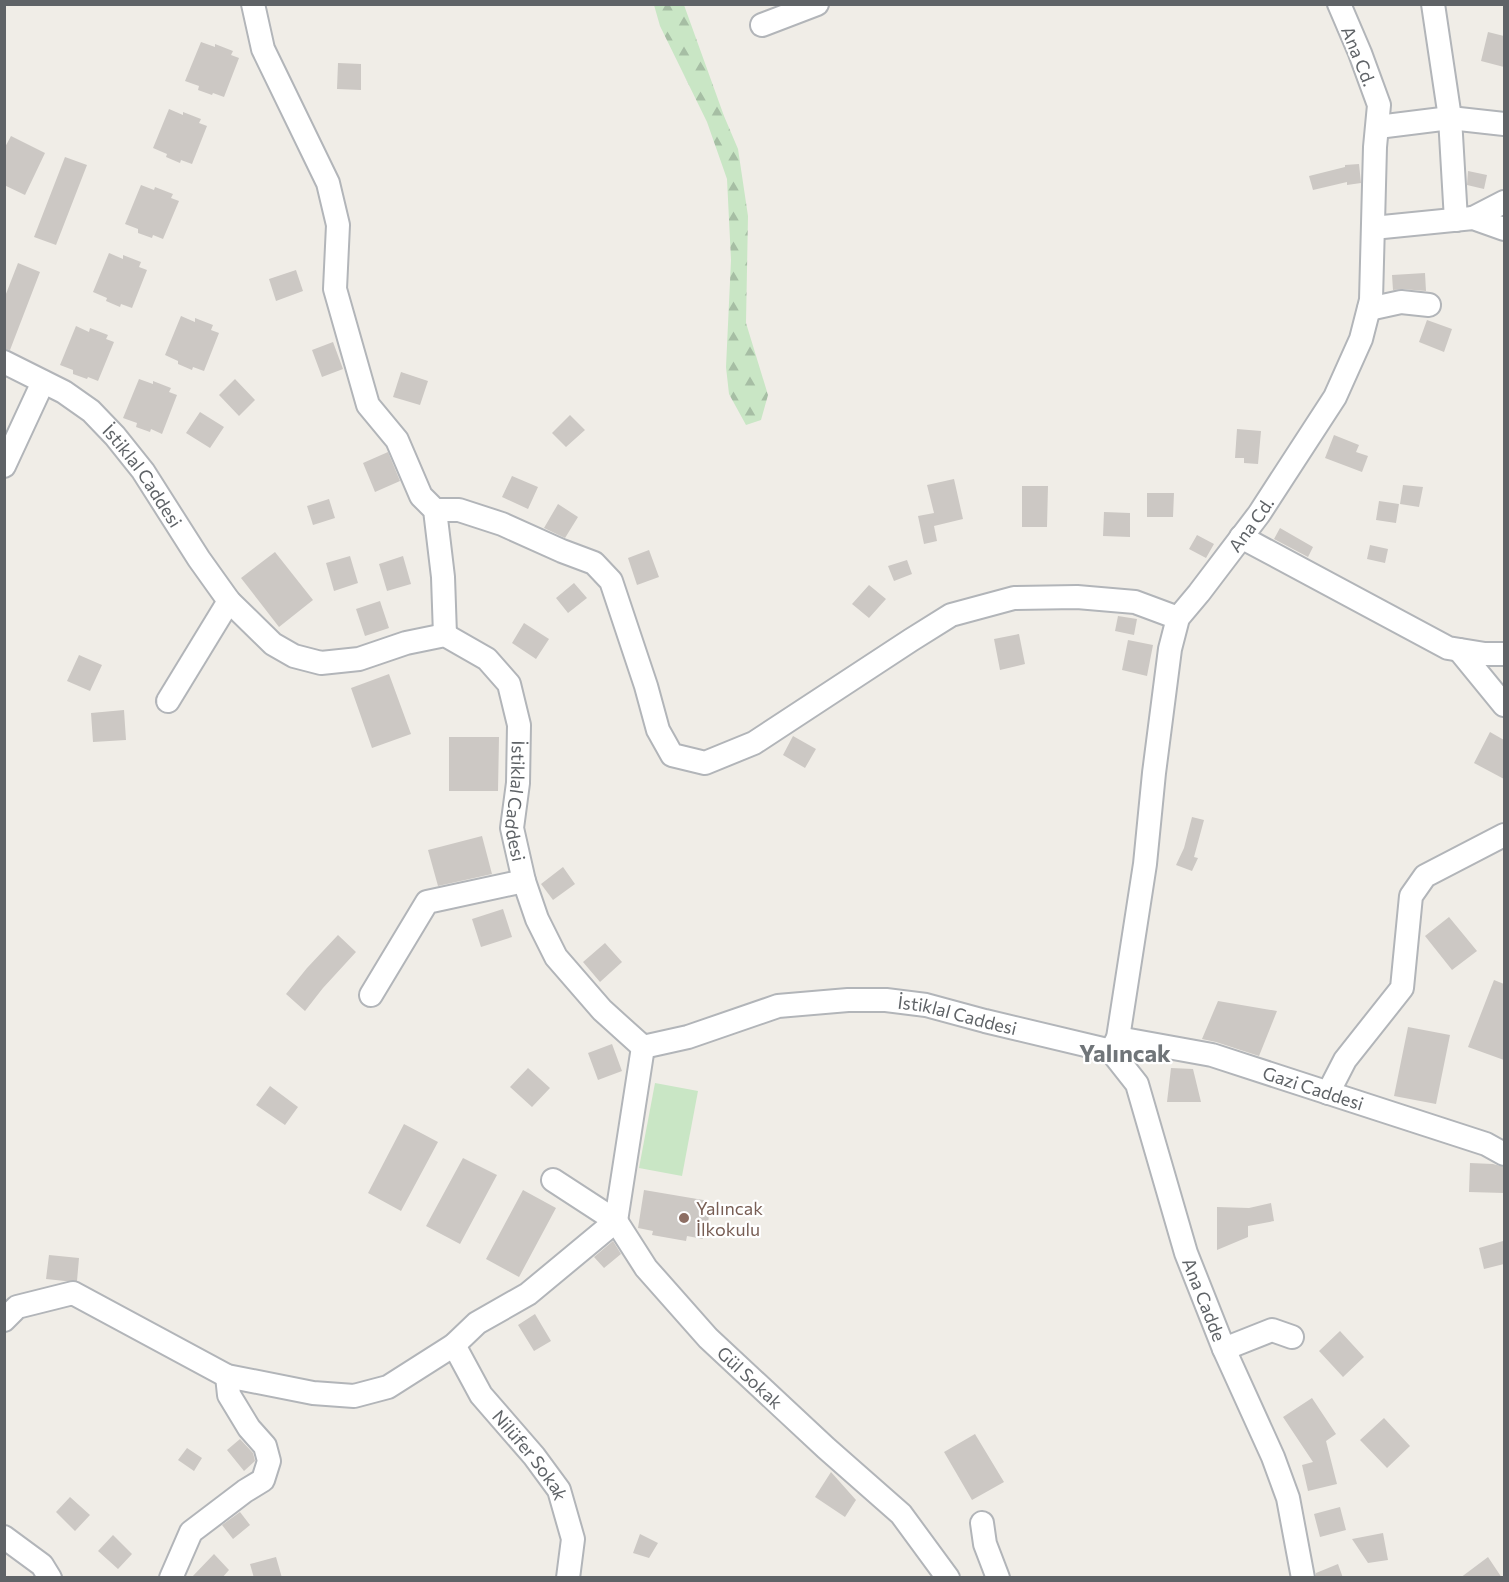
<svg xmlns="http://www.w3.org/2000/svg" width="1509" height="1582" font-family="Commissioner,sans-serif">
  <defs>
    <pattern id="forest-firs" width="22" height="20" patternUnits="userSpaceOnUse" patternTransform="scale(1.5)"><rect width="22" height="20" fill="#c9e6c5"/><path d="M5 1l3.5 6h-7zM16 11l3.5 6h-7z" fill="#a6bea4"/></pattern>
  </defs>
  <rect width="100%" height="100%" fill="#f0ede7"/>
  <path fill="url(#forest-firs)" d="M654 5H684L724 116 738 149 748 216 746 323 768 395 761 420 746 425 729 394 726 367 731 260 727 179 707 122 660 26Z"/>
  <path fill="#c9e6c5" d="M655 1083 698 1091 682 1176 639 1168Z"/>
  <path fill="#ccc8c4" d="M1488 32 1504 36V67L1481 61Z
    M201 42 215 47V44L233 51 231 55 239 58 224 97 213 93 212 95 198 90 199 86 185 81Z
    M338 63 361 64V90L337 89Z
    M169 109 183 115V112L201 119 199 123 207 126 192 164 181 160 180 163 166 157 167 154 153 148Z
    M11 136 45 153 25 195 4 185V149Z
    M65 157 87 165 56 245 34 237Z
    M1359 164 1361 183 1347 185V182L1313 190 1309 176 1345 167V165Z
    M1468 171 1487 175 1484 189 1467 185Z
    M141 185 154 190 155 187 173 194 171 198 179 201 163 239 153 235 152 238 138 233V229L125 224Z
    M109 253 123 259V255L141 262 139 267 147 270 132 308 121 304 120 307 106 301 107 298 93 292Z
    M18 263 40 272 10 350 4 349V299Z
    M296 270 303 291 276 301 269 279Z
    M1425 273 1426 291 1402 289 1393 290 1392 275Z
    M181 316 195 322V318L213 325 211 330 219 333 204 371 193 367 192 370 178 364V361L165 355Z
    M1427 320 1452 329 1444 352 1419 342Z
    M76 326 89 332 90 328 108 335 106 339 114 342 98 381 88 377 87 379 73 374V370L60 365Z
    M333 342 343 369 322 377 312 350Z
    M401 372 428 381 420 405 393 397Z
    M139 379 153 384V381L171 388 169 392 177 395 162 434 151 429 150 432 136 427 137 423 123 418Z
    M235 379 255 400 239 416 219 395Z
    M200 412 224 427 210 448 186 433Z
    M570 415 585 430 566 447 552 433Z
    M1237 429 1261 431 1258 464 1244 463V458H1235Z
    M1334 435 1359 445 1356 452 1368 456 1362 472 1325 458Z
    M388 452 400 481 375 492 363 463Z
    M512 476 538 487 528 509 502 497Z
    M954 479 963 519 934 526 937 541 924 544 918 516 934 513 927 485Z
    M1403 485 1423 487 1419 507 1400 504Z
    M1022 486H1048L1047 527H1022Z
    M1147 493H1174L1173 517H1147Z
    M329 499 335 518 313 525 307 506Z
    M1379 501 1399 504 1396 523 1376 520Z
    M558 504 578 517 565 538 544 528Z
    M1104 512 1130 513V537L1103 536Z
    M1280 528 1313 547 1308 557 1274 539Z
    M1197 535 1214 544 1206 558 1189 549Z
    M1370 545 1388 549 1385 563 1367 559Z
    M649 550 659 577 637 585 628 558Z
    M275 552 313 600 279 627 241 578Z
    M350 556 358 583 334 591 326 563Z
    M403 556 411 584 387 591 379 564Z
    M907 560 912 574 894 581 888 566Z
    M574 583 587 598 568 613 556 598Z
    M869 585 886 599 869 618 852 604Z
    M380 601 389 628 365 636 356 609Z
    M1118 616 1137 619 1134 635 1115 631Z
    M524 623 549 639 536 659 512 643Z
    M1019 634 1025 664 1000 670 994 639Z
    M1128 640 1153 645 1147 676 1122 670Z
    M79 655 102 665 90 691 67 681Z
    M389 674 411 734 372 748 351 688Z
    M124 710 126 740 93 742 91 713Z
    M1490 732 1504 740V779L1474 763Z
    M793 736 816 749 805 768 783 755Z
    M449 737H499L498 791H449Z
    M1192 817 1204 820 1194 857 1198 858 1192 871 1176 865 1184 848Z
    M482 836 492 874 438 886 428 850Z
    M563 867 575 884 553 900 541 884Z
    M503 909 512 937 481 947 472 919Z
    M1449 917 1477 951 1452 970 1425 936Z
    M338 935 356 952 323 988 305 1011 286 994 307 968Z
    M605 943 622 962 600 982 583 962Z
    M1494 980 1504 984V1060L1468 1047Z
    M1218 1001 1277 1011 1259 1056 1216 1042 1202 1039Z
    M1408 1027 1450 1035 1436 1104 1394 1096Z
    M612 1044 622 1071 598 1080 588 1053Z
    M528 1068 550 1088 532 1107 510 1087Z
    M1171 1068 1193 1069 1201 1102H1167Z
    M270 1086 298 1107 285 1125 256 1105Z
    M404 1124 438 1142 401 1211 368 1193Z
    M463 1158 497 1175 460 1244 426 1226Z
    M1470 1163 1493 1164 1504 1167V1193L1469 1192Z
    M523 1190 556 1208 519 1277 486 1259Z
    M644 1190 709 1201 707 1216H709L707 1230 704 1229 703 1239 687 1236 686 1241 652 1235 653 1231 638 1228Z
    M1271 1203 1274 1221 1248 1226V1237L1217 1250V1207L1249 1208Z
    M613 1241 621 1254 604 1268 594 1257Z
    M1503 1241 1504 1248V1264L1484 1269 1479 1248Z
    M49 1255 79 1258 77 1281H65L46 1279Z
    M535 1314 551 1341 534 1351 518 1325Z
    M1340 1331 1364 1357 1343 1377 1319 1351Z
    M1312 1398 1336 1434 1326 1441 1337 1484 1308 1491 1302 1465 1313 1462 1283 1417Z
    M1384 1418 1410 1446 1387 1468 1360 1440Z
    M975 1434 1004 1482 972 1500 944 1452Z
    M240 1439 253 1453 255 1461 244 1471 227 1450Z
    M187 1448 202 1458 194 1471 178 1460Z
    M831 1472 856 1500 845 1517 815 1497Z
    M70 1497 90 1515 75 1531 56 1512Z
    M1340 1507 1346 1530 1320 1537 1314 1514Z
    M240 1512 250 1525 233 1539 222 1525Z
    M1383 1533 1388 1560 1368 1563 1352 1539Z
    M640 1534 658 1543 649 1558 633 1553Z
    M113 1535 132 1554 118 1569 98 1551Z
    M214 1554 229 1570 222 1578H191Z
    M276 1557 282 1578H254L250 1564Z
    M1488 1557 1502 1578H1460Z
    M1338 1564 1343 1578H1316V1573Z"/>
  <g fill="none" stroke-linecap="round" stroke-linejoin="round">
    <defs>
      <g id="minor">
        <path d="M253 4 263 49 328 183 338 225 335 289 368 405 397 440 421 496 435 510 443 577 445 635"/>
        <path d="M1433 4 1450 118 1456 220"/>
        <path d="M762 25 817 4"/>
        <path d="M1378 127 1450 118 1504 124"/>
        <path d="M1473 218 1504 202"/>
        <path d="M1373 228 1473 218 1504 229"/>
        <path d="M1369 309 1401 302 1429 305"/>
        <path id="s1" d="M4 362 64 392 91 411 115 436 143 471 199 559 229 601 273 644 294 656 321 663 359 659 406 643 445 635 487 659 509 684 519 725 518 783 512 828 524 881 537 919 556 957 602 1010 643 1047 688 1037 778 1006 848 1000H886L926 1005 985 1021 1111 1051 1137 1084 1186 1253 1224 1349 1273 1457 1288 1498 1303 1578"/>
        <path d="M4 466 43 382"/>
        <path d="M435 510H459L502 524 562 551 594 563 611 581 646 686 658 730 672 755 705 763 754 743 911 640 951 615 1014 598 1077 597 1135 602 1178 618"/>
        <path d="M1241 537 1448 648 1485 654H1504"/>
        <path d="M1459 650 1504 705"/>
        <path d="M168 701 229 601"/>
        <path d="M371 995 427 902 524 881"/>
        <path id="s2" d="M1118 1038 1212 1055 1486 1144 1504 1154"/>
        <path id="s3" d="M1111 1051 1118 1038 1145 864 1154 773 1170 649 1178 618 1199 593 1259 514 1335 397 1361 339 1371 300 1375 147 1379 105 1360 53 1339 4"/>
        <path d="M1328 1093 1345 1060 1402 988 1411 896 1425 876 1504 835"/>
        <path id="s4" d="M553 1180 616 1221 646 1268 708 1338 826 1448 901 1514 948 1578"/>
        <path d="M4 1320 17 1307 73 1293 227 1376 313 1393 354 1396 388 1387 454 1345 477 1323 528 1294 616 1221 643 1047"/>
        <path id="s5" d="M454 1345 481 1395 534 1456 559 1490 573 1539 568 1578"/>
        <path d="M1224 1349 1272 1330 1292 1337"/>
        <path d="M982 1523 985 1544 998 1578"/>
        <path d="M4 1537 42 1565 50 1578"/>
        <path d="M171 1578 191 1532 245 1491 263 1480 269 1461 265 1446 249 1428 229 1395 227 1376"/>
      </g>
    </defs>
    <use href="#minor" stroke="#b2b5b9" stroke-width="26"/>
    <use href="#minor" stroke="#fff" stroke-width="22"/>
  </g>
  <circle fill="#8d6e63" stroke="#fff" stroke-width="2" cx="684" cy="1218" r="6"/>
  <g text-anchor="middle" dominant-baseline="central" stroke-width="4.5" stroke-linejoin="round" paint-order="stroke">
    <g font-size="18" fill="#5f6367" stroke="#fff">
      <text transform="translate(1359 56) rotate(68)">Ana Cd.</text>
      <text stroke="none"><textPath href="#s1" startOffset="183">İstiklal Caddesi</textPath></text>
      <text stroke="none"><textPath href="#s3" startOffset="558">Ana Cd.</textPath></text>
      <text stroke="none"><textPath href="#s1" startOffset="777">İstiklal Caddesi</textPath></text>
      <text stroke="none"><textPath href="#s1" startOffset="1389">İstiklal Caddesi</textPath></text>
      <text stroke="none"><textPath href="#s2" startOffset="202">Gazi Caddesi</textPath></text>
      <text stroke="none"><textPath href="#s1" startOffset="1815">Ana Cadde</textPath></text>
      <text stroke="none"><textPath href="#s4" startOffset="282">Gül Sokak</textPath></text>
      <text stroke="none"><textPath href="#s5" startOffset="135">Nilüfer Sokak</textPath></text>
    </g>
    <g font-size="18" fill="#785e54" stroke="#fff" text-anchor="start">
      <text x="696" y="1208">Yalıncak<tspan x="696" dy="21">İlkokulu</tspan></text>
    </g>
    <g font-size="24" font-weight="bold" fill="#707579" stroke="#fff">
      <text x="1125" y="1052">Yalıncak</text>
    </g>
  </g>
  <rect width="1509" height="1582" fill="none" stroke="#5f6367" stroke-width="12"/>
</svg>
